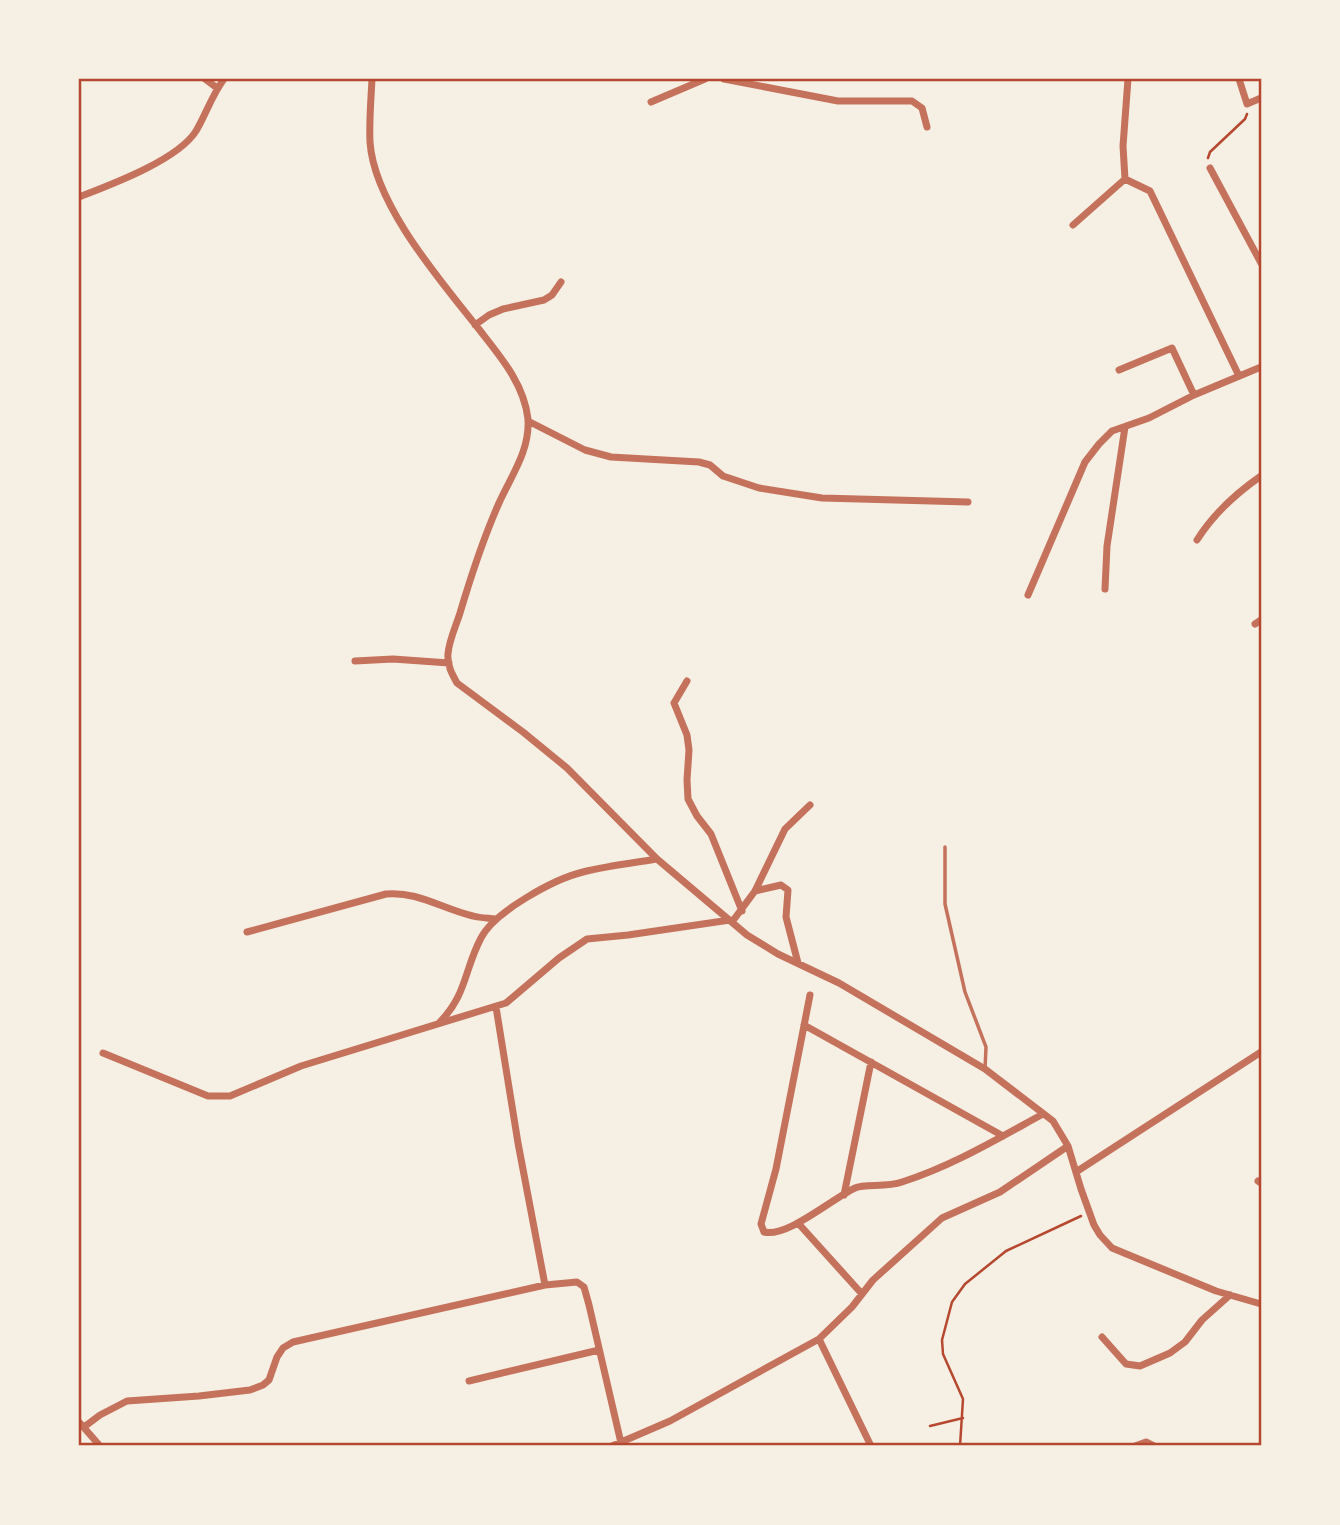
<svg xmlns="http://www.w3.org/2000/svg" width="1340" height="1525" font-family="Mulish,sans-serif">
  <rect width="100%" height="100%" fill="#f6efe4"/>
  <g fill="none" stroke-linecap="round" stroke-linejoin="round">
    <path stroke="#b5482f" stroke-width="2.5" d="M1208 158 1210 152 1245 119 1247 114
      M930 1426 963 1418
      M960 1446 963 1399 943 1354 942 1340 952 1302 965 1284 1006 1251 1081 1216"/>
    <path stroke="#c5725c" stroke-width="3.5" d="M945 847V904L965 992 986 1047 985 1069"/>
    <path stroke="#c5725c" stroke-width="7" d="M205 79 217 88
      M372 79C371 100 369 121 370 142 374 204 440 280 478 328 499 355 524 383 528 419 530 451 511 476 499 503 483 539 471 576 460 613 456 626 449 640 448 654 447 665 452 674 457 683L523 732 567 768 657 859 747 935 778 954 839 983 985 1069 1053 1121 1068 1146 1081 1189 1094 1225 1100 1235 1112 1248 1216 1291 1261 1304
      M724 79 838 101H912L922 108 927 127
      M1128 79 1123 146 1125 179 1150 191 1239 376
      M1239 79 1247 104 1261 98
      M651 102 705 79
      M1210 168 1261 263
      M79 197C110 185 178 160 196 131 206 114 212 95 224 79
      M1073 225 1125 179
      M475 325 489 315 503 309 544 300 552 295 561 282
      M1119 370 1172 348 1194 395
      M528 421 585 450 611 457 699 462 710 465 723 476 759 488 822 498 968 502
      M1197 540C1214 513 1235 494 1261 476
      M1105 589 1107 546 1125 427
      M1028 595 1085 462 1099 444 1112 431 1149 418 1194 395 1261 367
      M1255 624 1261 620
      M355 661 393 659 449 663
      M687 681 674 703 687 735 689 750 687 780 688 799 697 816 711 834 742 911
      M755 891 781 885 788 890 786 917 798 963
      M732 922 755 891 785 829 810 805
      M247 932 386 894C418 891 442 909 473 916 480 918 488 918 496 919
      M810 995 776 1169 761 1224 764 1232C787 1238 833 1198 855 1188 865 1183 886 1188 902 1182 952 1166 997 1139 1043 1114
      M496 1007 518 1143 545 1285
      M439 1023C467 995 464 970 481 938 494 912 554 879 583 872 607 866 632 863 657 859
      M804 1025 1003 1136
      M103 1053 208 1096H230L301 1066 506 1003 559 958 587 939 628 935 730 920
      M1076 1172 1261 1052
      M1258 1181 1261 1183
      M844 1195 871 1062
      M798 1223 862 1294
      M1102 1337 1126 1364 1140 1366 1170 1353 1185 1342 1202 1320 1230 1295
      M819 1339 871 1446
      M469 1381 599 1350
      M79 1422 100 1446
      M84 1427 100 1415 127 1401 199 1396 250 1390 263 1385 269 1380 277 1357 283 1348 293 1342 545 1285 577 1282 584 1287 589 1305 621 1443
      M612 1446 670 1421 819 1339 852 1307 873 1280 942 1218 1000 1192 1068 1146
      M1135 1446 1146 1442 1154 1446"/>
  </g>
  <rect width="1340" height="1525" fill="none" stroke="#f6efe4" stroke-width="161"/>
  <rect x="80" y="80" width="1180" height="1364" fill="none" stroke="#b5482f" stroke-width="2.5"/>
</svg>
